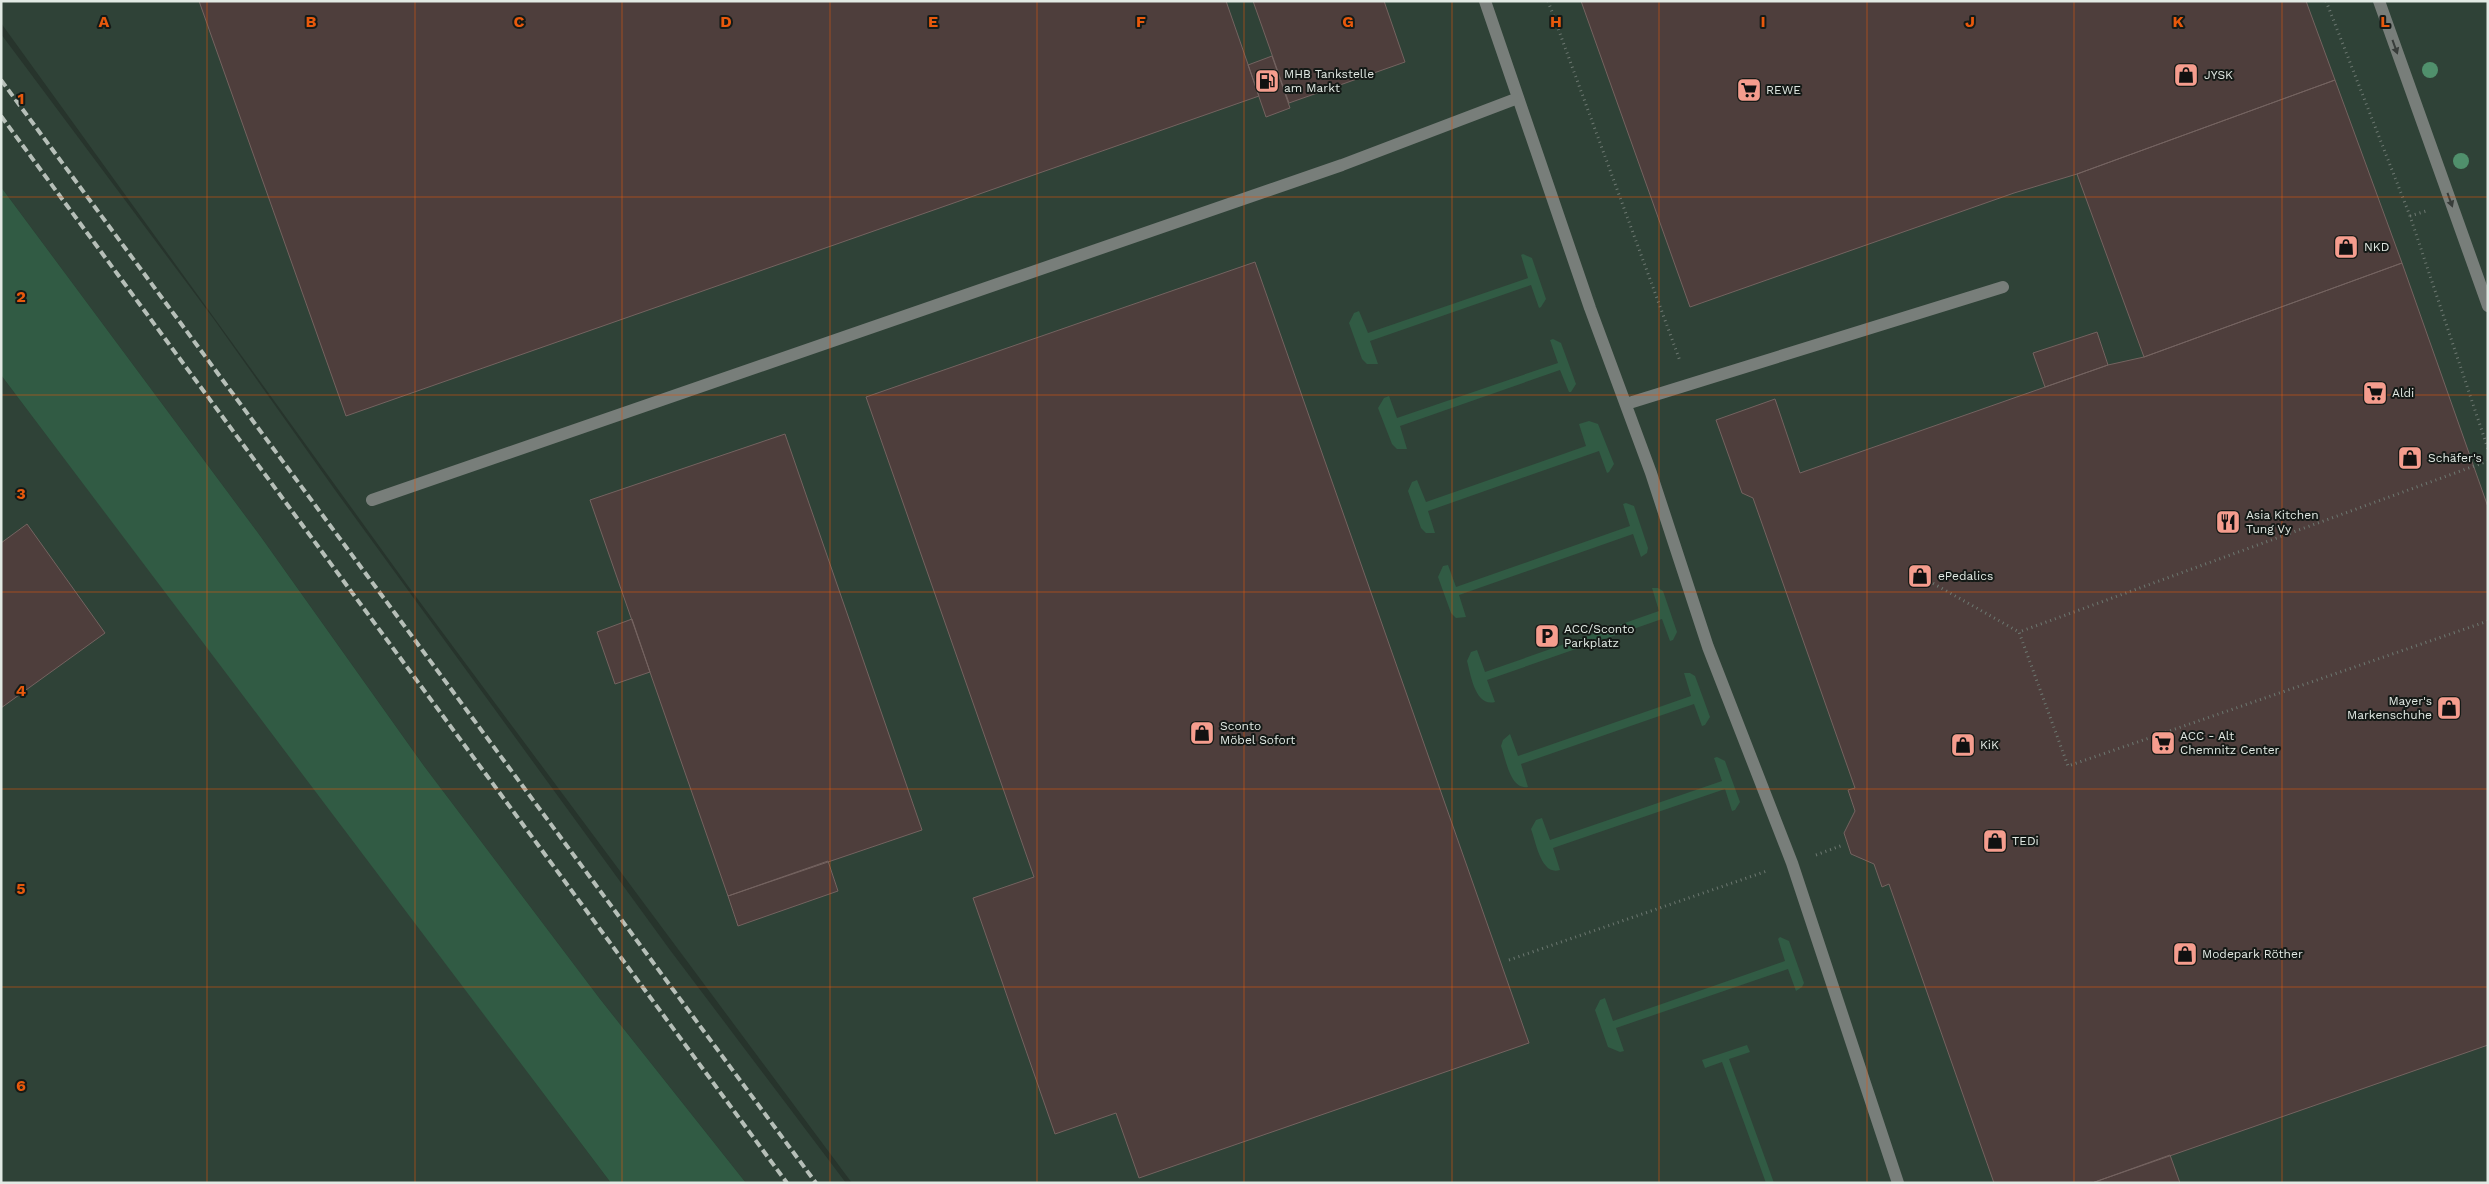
<svg xmlns="http://www.w3.org/2000/svg" width="2489" height="1184" font-family="'Work Sans',sans-serif">
  <rect width="100%" height="100%" fill="#27342c"/>
  <path fill="#2f4237" d="M1 1H2488V1183H852L408 586 1 23Z
    M1 34 213 318 335 490 670 950 846 1183H746L600 999 424 766 261 537 1 187Z
    M1 375 294 761 611 1183H1Z"/>
  <path fill="#315b44" d="M1 187 261 537 424 766 600 999 746 1183H611L1 375Z
    M1523 254 1532 258 1546 299 1541 307 1539 308 1531 285 1370 341 1378 364H1367L1362 359 1349 323 1354 313 1359 311 1368 333 1528 278 1521 255Z
    M1553 339 1561 343 1576 384 1571 392H1569L1560 370 1400 426 1407 449H1397L1392 444 1378 408 1384 398 1389 396 1397 418 1558 363 1550 340Z
    M1589 421 1598 424 1614 464 1609 472 1607 473 1599 451 1428 511 1435 533H1426L1421 528 1408 491 1412 482 1417 480 1426 502 1586 446 1579 424Z
    M1626 503 1634 506 1648 548 1647 553 1641 557 1633 534 1459 595 1466 617 1456 618 1451 613 1438 577 1443 566 1448 565 1456 587 1630 526 1623 504Z
    M1652 588H1658L1663 591 1677 632 1673 640 1670 641 1662 619 1487 680 1495 702C1475 707 1471 675 1467 661L1471 652 1477 650 1485 672 1659 611Z
    M1684 673H1690L1695 676 1710 717 1705 725 1702 726 1694 704 1521 764 1528 787C1510 790 1506 759 1501 746L1503 740 1510 734 1518 756 1691 696Z
    M1717 757 1725 761 1740 802 1735 810 1732 811 1725 789 1553 848 1560 870C1541 876 1536 842 1531 829L1536 820 1542 818 1550 840 1722 781 1714 758Z
    M1780 937 1789 941 1804 983 1802 987 1796 991 1788 969 1616 1028 1624 1051 1620 1052 1608 1047 1595 1010 1600 1000 1605 998 1613 1021 1785 961 1778 939Z
    M1747 1045 1750 1052 1729 1059 1774 1183H1766L1722 1062 1705 1068 1702 1060Z"/>
  <path fill="#4e3e3c" stroke="#746360" d="M199 1H1226L1259 96 346 416Z
    M1253 1H1384L1405 62 1289 103Z
    M1581 1H2306L2335 80 2077 174 2014 193 1690 307Z
    M1272 56 1290 108 1266 117 1248 65Z
    M2335 80 2402 263 2144 357 2077 174Z
    M1255 262 1529 1043 1139 1178 1116 1113 1055 1134 973 898 1034 877 866 397Z
    M2402 263 2488 507V1045L2092 1183H1994L1889 884 1882 887 1874 864 1851 854 1844 833 1855 811 1848 790 1855 788 1753 498 1742 493 1716 420 1775 399 1800 473 2108 365 2144 357Z
    M2097 332 2108 365 2045 387 2033 353Z
    M785 434 922 830 728 896 590 500Z
    M27 524 105 633 1 708V543Z
    M632 619 650 672 615 684 597 632Z
    M828 861 838 891 738 926 728 896Z
    M2170 1155 2180 1183H2092Z"/>
  <g fill="none" stroke-linecap="round" stroke-linejoin="round">
    <path stroke="#6d7871" stroke-width="3" stroke-dasharray="1 4" stroke-linecap="butt" d="M1548 1 1680 361
      M2326 1 2410 216 2488 449
      M2410 216 2426 211
      M2488 461 2019 632 2068 766 2488 621
      M1920 576 2019 632
      M1816 855 1843 845
      M1509 960 1767 871"/>
    <path stroke="#787e7a" stroke-width="12" d="M1485 1 1590 308 1651 473 1708 647 1792 863 1898 1183
      M2379 1 2488 306
      M1626 404 2003 287
      M372 500 1342 165 1518 98"/>
    <path stroke="#b6bfb8" stroke-width="4" stroke-dasharray="8 4" stroke-linecap="butt" d="M1 80 816 1183
      M1 116 787 1183"/>
  </g>
  <g fill="#50906c">
    <circle cx="2430" cy="70" r="8"/>
    <circle cx="2461" cy="161" r="8"/>
  </g>
  <defs><path id="oneway-solid" d="M-6-.8H1V-3.2L6.5 0L1 3.2V.8H-6Z" transform="scale(1.25)"/></defs>
  <g fill="#383d3a">
    <use href="#oneway-solid" transform="translate(2395 47) rotate(70)"/>
    <use href="#oneway-solid" transform="translate(2450 200) rotate(70)"/>
  </g>
  <path fill="none" stroke="#e8590c" stroke-width="1" stroke-opacity="0.55" d="M207 1V1183M415 1V1183M622 1V1183M830 1V1183M1037 1V1183M1244 1V1183M1452 1V1183M1659 1V1183M1867 1V1183M2074 1V1183M2282 1V1183M1 197H2488M1 395H2488M1 592H2488M1 789H2488M1 987H2488"/>
  <defs>
    <symbol id="shop-square" viewBox="-11 -11 22 22"><rect x="-9" y="-9" width="18" height="18" rx="4" fill="#f59d8e" stroke="#151a17"/><path d="M-5-2.5h2.3a2.7 3.5 0 0 1 5.4 0H5L5.5 6h-11ZM-1.5-2.5h3a1.5 2.3 0 0 0-3 0Z" fill="#111"/></symbol>
    <symbol id="fuel-square" viewBox="-11 -11 22 22"><rect x="-9" y="-9" width="18" height="18" rx="4" fill="#f59d8e" stroke="#151a17"/><path d="M-5.5-6h7V0h2V4h1.3V-2.5L3-4.5l.8-.8L6-3V5H2.5V1h-1V6h-7ZM-4.2-4.7v3.2H.2V-4.7Z" fill="#111"/></symbol>
    <symbol id="supermarket-square" viewBox="-11 -11 22 22"><rect x="-9" y="-9" width="18" height="18" rx="4" fill="#f59d8e" stroke="#151a17"/><path d="M-6-5.5h2.5l.6 2H6L4.5 2H-2.5L-4.4-4H-6ZM-1.5 3.2a1.3 1.3 0 1 0 .1 0ZM3 3.2a1.3 1.3 0 1 0 .1 0Z" fill="#111"/></symbol>
    <symbol id="restaurant-square" viewBox="-11 -11 22 22"><rect x="-9" y="-9" width="18" height="18" rx="4" fill="#f59d8e" stroke="#151a17"/><path d="M-5-6h1v4h1v-4h1v4h1v-4h1v5L-1.5 .5V6h-2V.5L-5-1ZM5-6V6H3V1.5H1.5Q1.5-4 5-6Z" fill="#111"/></symbol>
    <symbol id="parking-square" viewBox="-11 -11 22 22"><rect x="-9" y="-9" width="18" height="18" rx="4" fill="#f59d8e" stroke="#151a17"/><path d="M-3.5-5.5H1a3.5 3.5 0 0 1 0 7H-1V5.5H-3.5ZM-1-3.4V-.6H.8a1.4 1.4 0 0 0 0-2.8Z" fill="#111"/></symbol>
  </defs>
  <g fill-rule="evenodd">
    <use href="#shop-square" x="2172" y="61" width="28" height="28"/>
    <use href="#fuel-square" x="1253" y="67" width="28" height="28"/>
    <use href="#supermarket-square" x="1735" y="76" width="28" height="28"/>
    <use href="#shop-square" x="2332" y="233" width="28" height="28"/>
    <use href="#supermarket-square" x="2361" y="379" width="28" height="28"/>
    <use href="#shop-square" x="2396" y="444" width="28" height="28"/>
    <use href="#restaurant-square" x="2214" y="508" width="28" height="28"/>
    <use href="#shop-square" x="1906" y="562" width="28" height="28"/>
    <use href="#parking-square" x="1533" y="622" width="28" height="28"/>
    <use href="#shop-square" x="2435" y="694" width="28" height="28"/>
    <use href="#shop-square" x="1188" y="719" width="28" height="28"/>
    <use href="#supermarket-square" x="2149" y="729" width="28" height="28"/>
    <use href="#shop-square" x="1949" y="731" width="28" height="28"/>
    <use href="#shop-square" x="1981" y="827" width="28" height="28"/>
    <use href="#shop-square" x="2171" y="940" width="28" height="28"/>
  </g>
  <g text-anchor="middle" dominant-baseline="central" stroke-width="4" stroke-linejoin="round" paint-order="stroke">
    <g font-size="12" fill="#e2eae4" stroke="#151a17" text-anchor="start">
      <text x="1284" y="74">MHB Tankstelle<tspan x="1284" dy="14">am Markt</tspan></text>
      <text x="2204" y="75">JYSK</text>
      <text x="1766" y="90">REWE</text>
      <text x="2364" y="247">NKD</text>
      <text x="2392" y="393">Aldi</text>
      <text x="2428" y="458">Schäfer's</text>
      <text x="2246" y="515">Asia Kitchen<tspan x="2246" dy="14">Tung Vy</tspan></text>
      <text x="1938" y="576">ePedalics</text>
      <text x="1564" y="629">ACC/Sconto<tspan x="1564" dy="14">Parkplatz</tspan></text>
      <text x="2432" y="701" text-anchor="end">Mayer's<tspan x="2432" dy="14">Markenschuhe</tspan></text>
      <text x="1220" y="726">Sconto<tspan x="1220" dy="14">Möbel Sofort</tspan></text>
      <text x="2180" y="736">ACC - Alt<tspan x="2180" dy="14">Chemnitz Center</tspan></text>
      <text x="1980" y="745">KiK</text>
      <text x="2012" y="841">TEDi</text>
      <text x="2202" y="954">Modepark Röther</text>
    </g>
  </g>
  <g font-size="16" text-anchor="middle" font-weight="bold" fill="#e8590c" stroke="#151a17" stroke-width="4" stroke-linejoin="round" paint-order="stroke">
    <text x="104" y="27">A</text>
    <text x="311" y="27">B</text>
    <text x="519" y="27">C</text>
    <text x="726" y="27">D</text>
    <text x="933" y="27">E</text>
    <text x="1141" y="27">F</text>
    <text x="1348" y="27">G</text>
    <text x="1556" y="27">H</text>
    <text x="1763" y="27">I</text>
    <text x="1970" y="27">J</text>
    <text x="2178" y="27">K</text>
    <text x="2385" y="27">L</text>
    <text x="21" y="104">1</text>
    <text x="21" y="302">2</text>
    <text x="21" y="499">3</text>
    <text x="21" y="696">4</text>
    <text x="21" y="894">5</text>
    <text x="21" y="1091">6</text>
  </g>
  <rect width="2489" height="1184" fill="none" stroke="#e2eae4" stroke-width="5"/>
</svg>
